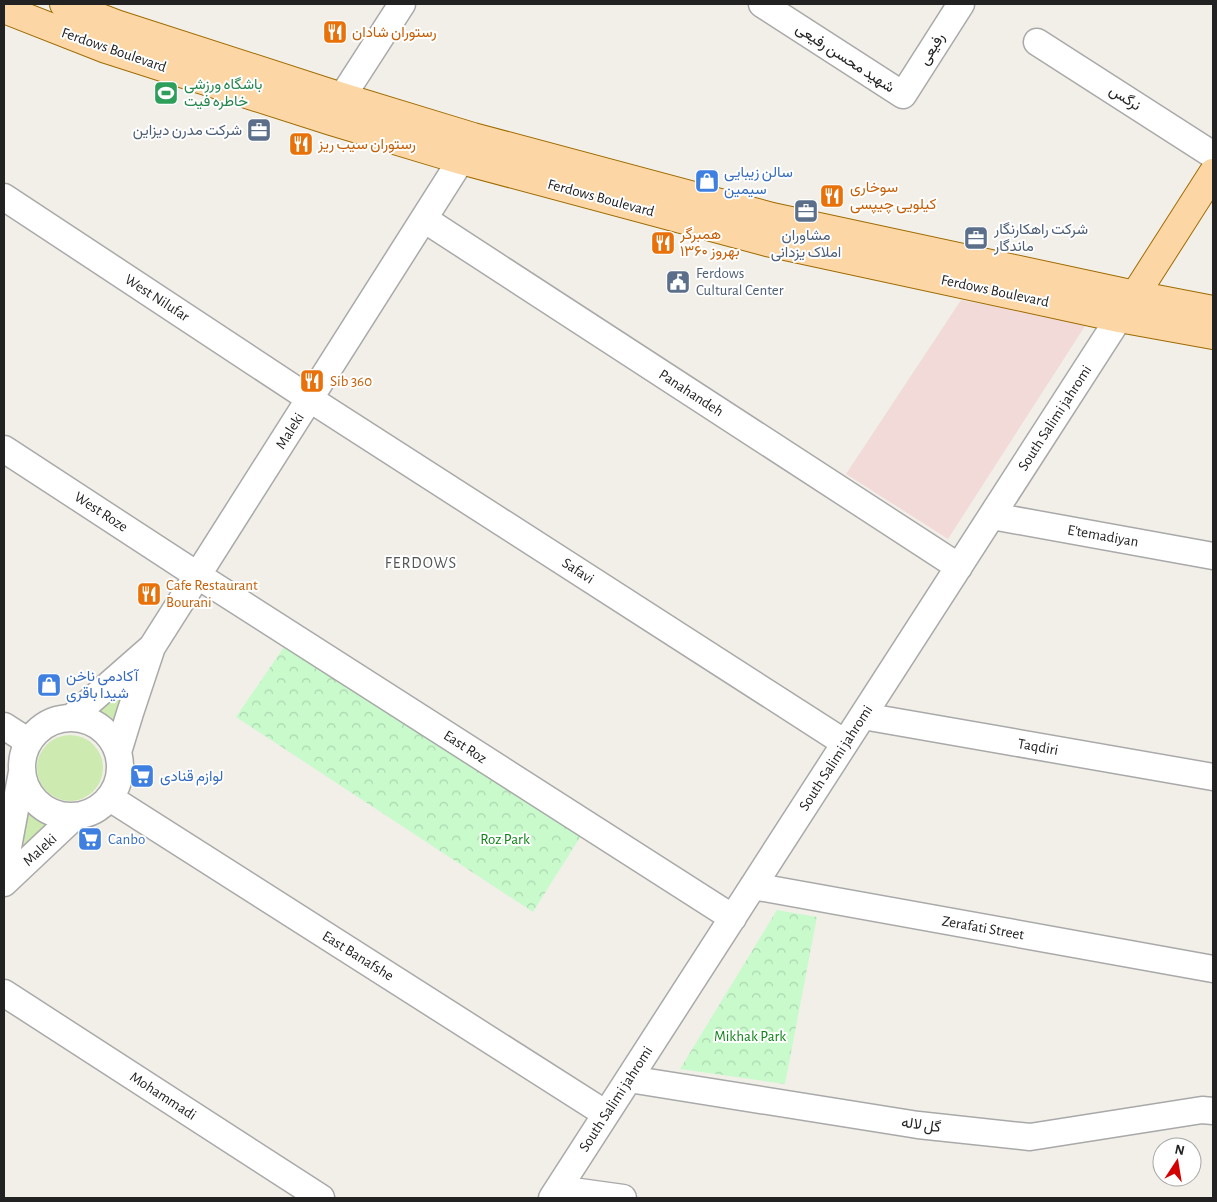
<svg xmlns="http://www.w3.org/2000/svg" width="1217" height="1202" font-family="'Alegreya Sans',Vazirmatn,sans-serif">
  <defs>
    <pattern id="park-crowns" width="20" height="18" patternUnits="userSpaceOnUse" patternTransform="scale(1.25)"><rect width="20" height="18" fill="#c8facc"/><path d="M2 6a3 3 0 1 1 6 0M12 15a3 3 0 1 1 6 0" fill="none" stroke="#acd6af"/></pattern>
  </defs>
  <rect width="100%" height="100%" fill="#f2efe9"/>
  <path fill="#f2dad9" d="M961 300 1087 323 948 539 846 474Z"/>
  <path fill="#cdebb0" d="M134 673 114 726 91 712Z
    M37 768a33 33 0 1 1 66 0a33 33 0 1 1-66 0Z
    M24 809 53 825 10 867Z"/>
  <path fill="url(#park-crowns)" d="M286 644 582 834 533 912 236 717Z
    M777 910 817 917 785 1084 680 1069Z"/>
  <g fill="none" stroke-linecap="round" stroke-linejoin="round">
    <defs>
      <path id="minor" d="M762 4 903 95 961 4
        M1037 42 1213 155
        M333 116 342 97 402 4
        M4 197 310 399 845 743
        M424 219 959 567
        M4 449 197 575 733 918
        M992 516 1213 556
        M863 716 1213 777
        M71 718 152 647
        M22 767a49 49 0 1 1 98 0a49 49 0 1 1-98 0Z
        M4 726 29 742
        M118 752 130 713 152 647 461 160 471 140
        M110 798 606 1114
        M4 869 22 772
        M4 883 75 816
        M753 886 1213 969
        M4 993 321 1198
        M629 1079 918 1125 1030 1137 1202 1110 1213 1111
        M558 1189 623 1198
        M552 1198 1119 318"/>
      <path id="major" d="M64 4 116 24 342 97 473 137 772 217 1135 295 1213 310
        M4 9 106 49 331 121 461 160 767 242 1119 318 1213 335
        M1126 309 1213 173"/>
    </defs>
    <use href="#minor" stroke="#a9a9a9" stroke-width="29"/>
    <use href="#major" stroke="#a06b00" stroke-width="30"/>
    <use href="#minor" stroke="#fff" stroke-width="26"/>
    <use href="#major" stroke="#fcd6a4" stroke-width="28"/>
  </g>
  <defs>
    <symbol id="restaurant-square" viewBox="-11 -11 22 22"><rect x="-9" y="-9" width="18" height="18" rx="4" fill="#e8710a" stroke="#fff"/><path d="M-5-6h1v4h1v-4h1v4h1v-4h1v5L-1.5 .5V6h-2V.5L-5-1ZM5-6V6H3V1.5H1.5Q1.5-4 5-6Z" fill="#fff"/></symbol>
    <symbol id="stadium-square" viewBox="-11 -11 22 22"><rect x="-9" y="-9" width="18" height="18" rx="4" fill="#2e9e5b" stroke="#fff"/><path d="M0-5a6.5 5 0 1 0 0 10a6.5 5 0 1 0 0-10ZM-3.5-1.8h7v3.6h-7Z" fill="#fff"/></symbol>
    <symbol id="office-square" viewBox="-11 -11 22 22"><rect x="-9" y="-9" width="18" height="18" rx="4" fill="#5c6f8a" stroke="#fff"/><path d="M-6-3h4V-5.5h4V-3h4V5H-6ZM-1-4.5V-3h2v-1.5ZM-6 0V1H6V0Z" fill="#fff"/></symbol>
    <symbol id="shop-square" viewBox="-11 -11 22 22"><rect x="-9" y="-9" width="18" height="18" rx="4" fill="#3f7fe0" stroke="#fff"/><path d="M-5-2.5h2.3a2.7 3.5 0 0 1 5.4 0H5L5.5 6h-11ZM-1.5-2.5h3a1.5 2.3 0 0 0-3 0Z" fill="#fff"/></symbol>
    <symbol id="civic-square" viewBox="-11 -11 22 22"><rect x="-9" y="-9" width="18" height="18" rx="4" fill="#5c6f8a" stroke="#fff"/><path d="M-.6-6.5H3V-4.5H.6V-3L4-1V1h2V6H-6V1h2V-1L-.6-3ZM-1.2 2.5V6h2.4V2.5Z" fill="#fff"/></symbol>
    <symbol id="supermarket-square" viewBox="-11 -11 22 22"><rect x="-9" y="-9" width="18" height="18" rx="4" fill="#3f7fe0" stroke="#fff"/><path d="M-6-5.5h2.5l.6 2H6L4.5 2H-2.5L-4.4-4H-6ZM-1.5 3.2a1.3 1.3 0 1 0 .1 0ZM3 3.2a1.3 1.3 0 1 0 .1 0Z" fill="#fff"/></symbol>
  </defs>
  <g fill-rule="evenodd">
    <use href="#restaurant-square" x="321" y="18" width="28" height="28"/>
    <use href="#stadium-square" x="152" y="79" width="28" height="28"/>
    <use href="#office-square" x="245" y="116" width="28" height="28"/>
    <use href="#restaurant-square" x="287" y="130" width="28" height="28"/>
    <use href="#shop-square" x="693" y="167" width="28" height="28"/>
    <use href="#restaurant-square" x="818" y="182" width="28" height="28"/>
    <use href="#office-square" x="792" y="197" width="28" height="28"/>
    <use href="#office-square" x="962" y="224" width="28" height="28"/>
    <use href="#restaurant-square" x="649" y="229" width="28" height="28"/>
    <use href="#civic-square" x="664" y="268" width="28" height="28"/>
    <use href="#restaurant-square" x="298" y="367" width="28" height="28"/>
    <use href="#restaurant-square" x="135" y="580" width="28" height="28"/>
    <use href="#shop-square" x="35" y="671" width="28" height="28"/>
    <use href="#supermarket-square" x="128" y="762" width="28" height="28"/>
    <use href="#supermarket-square" x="76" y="825" width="28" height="28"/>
  </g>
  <g text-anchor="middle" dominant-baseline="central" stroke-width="4" stroke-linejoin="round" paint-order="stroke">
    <g font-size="15" fill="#c56008" stroke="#fff" text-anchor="start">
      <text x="352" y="32">رستوران شادان</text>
      <text x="318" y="144">رستوران سیب ریز</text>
      <text x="850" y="187">سوخاری<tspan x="850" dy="17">كيلويی چيپسی</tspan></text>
      <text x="680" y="234">همبرگر<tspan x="680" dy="17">بهروز ۱۳۶۰</tspan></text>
      <text x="330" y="381">Sib 360</text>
      <text x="166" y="585">Cafe Restaurant<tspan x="166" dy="17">Bourani</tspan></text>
    </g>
    <g font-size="15" fill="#222" stroke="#fff">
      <text transform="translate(932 49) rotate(-58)">رفیعی</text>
      <text transform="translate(114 50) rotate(19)">Ferdows Boulevard</text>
      <text transform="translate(845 58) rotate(33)">شهید محسن رفیعی</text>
      <text transform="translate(1125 98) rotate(33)">نرگس</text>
      <text transform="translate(601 198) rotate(15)">Ferdows Boulevard</text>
      <text transform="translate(995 291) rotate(12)">Ferdows Boulevard</text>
      <text transform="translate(157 298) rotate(33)">West Nilufar</text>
      <text transform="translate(691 393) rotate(33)">Panahandeh</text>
      <text transform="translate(1055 418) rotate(-57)">South Salimi jahromi</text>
      <text transform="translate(290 431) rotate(-58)">Maleki</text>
      <text transform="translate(101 512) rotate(33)">West Roze</text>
      <text transform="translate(1103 536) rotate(10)">E'temadiyan</text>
      <text transform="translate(578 571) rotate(33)">Safavi</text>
      <text transform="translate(465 747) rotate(33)">East Roz</text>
      <text transform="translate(1038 747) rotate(10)">Taqdiri</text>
      <text transform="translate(836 758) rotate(-57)">South Salimi jahromi</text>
      <text transform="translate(40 850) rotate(-43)">Maleki</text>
      <text transform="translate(983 928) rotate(10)">Zerafati Street</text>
      <text transform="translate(358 956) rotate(32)">East Banafshe</text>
      <text transform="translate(163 1096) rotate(33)">Mohammadi</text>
      <text transform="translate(616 1099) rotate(-57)">South Salimi jahromi</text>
      <text transform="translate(921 1125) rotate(8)">گل لاله</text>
    </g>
    <g font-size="15" fill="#27864d" stroke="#fff" text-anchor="start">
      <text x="184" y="84">باشگاه ورزشی<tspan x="184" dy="17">خاطره فیت</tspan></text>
    </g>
    <g font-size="15" fill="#4e5e75" stroke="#fff" text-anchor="start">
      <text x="242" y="130" text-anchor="end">شرکت مدرن دیزاین</text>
      <text x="994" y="229">شرکت راهکارنگار<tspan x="994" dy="17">ماندگار</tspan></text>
      <text x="806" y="235" text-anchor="middle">مشاوران<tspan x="806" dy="17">املاک یزدانی</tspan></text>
      <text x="696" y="273">Ferdows<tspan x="696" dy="17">Cultural Center</tspan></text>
    </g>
    <g font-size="15" fill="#366cbe" stroke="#fff" text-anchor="start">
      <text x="724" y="172">سالن زیبایی<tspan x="724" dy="17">سیمین</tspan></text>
      <text x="66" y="676">آکادمی ناخن<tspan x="66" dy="17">شیدا باقری</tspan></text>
      <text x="160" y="776">لوازم قنادی</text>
      <text x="108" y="839">Canbo</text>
    </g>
    <g font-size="15" fill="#0c8416" stroke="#fff">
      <text x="505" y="839">Roz Park</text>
      <text x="750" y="1036">Mikhak Park</text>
    </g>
    <g font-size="16" letter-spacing="1" fill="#555" stroke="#fff">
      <text x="421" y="563">FERDOWS</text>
    </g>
  </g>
  <rect width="1217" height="1202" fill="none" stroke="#222222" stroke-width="10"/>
  <g transform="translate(1177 1162) rotate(12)"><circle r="24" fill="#ffffff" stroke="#a7a7a7"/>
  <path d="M0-4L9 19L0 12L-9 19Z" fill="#d40000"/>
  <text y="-8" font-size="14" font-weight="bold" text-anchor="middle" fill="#222222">N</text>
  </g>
</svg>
